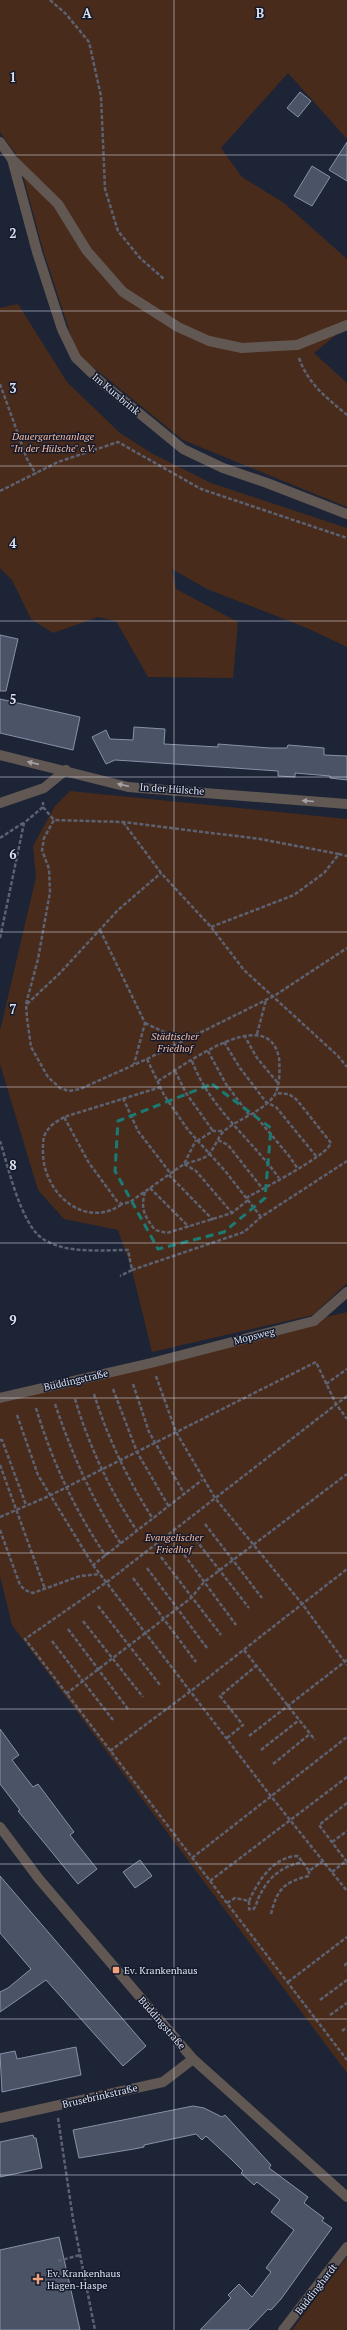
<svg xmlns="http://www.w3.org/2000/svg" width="347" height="2330" font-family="'PT Serif',serif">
  <rect width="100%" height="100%" fill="#1d2436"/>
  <path fill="#492b1b" d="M0 0H347V139L288 73 221 148 242 177 284 203 347 259V326L314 353 347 383V507L183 440 77 354 44 253 18 157 0 132Z
    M18 304 67 382 120 433 153 454 211 483 347 528V647L307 628 207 589 172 569 176 589 238 622 233 678 148 677 116 621 98 617 53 633 31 619 12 580 0 568V308Z
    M70 791 347 819V1283L313 1315 152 1352 132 1270 118 1230 64 1219 38 1190 0 1064V1031L36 877 33 846 55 806Z
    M347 1312V2073L12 1625 0 1576V1397Z
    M347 2257V2330H292Z"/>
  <path fill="#4b5367" stroke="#8891a8" d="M300 92 311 101 298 117 287 108Z
    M347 142V181L329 170Z
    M312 166 330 177 312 206 294 196Z
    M0 635 18 639 6 691H0Z
    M0 699 80 717 73 750 0 733Z
    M134 727 165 729 164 744 218 747V744L270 748H287L288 745 324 748V755L347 756V780L330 778V776L295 773V777L278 776V771L131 761 115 760 106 764 92 737 106 730 110 739 133 740Z
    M0 1729 19 1755 12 1760 33 1787 38 1784 74 1832 70 1835 97 1869 78 1884 28 1823 18 1811 20 1810 0 1784Z
    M140 1860 152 1876 135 1888 123 1872Z
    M0 1876 146 2046 123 2066 46 1980 0 2012V1992L8 1988 31 1969 0 1933Z
    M76 2047 81 2075 2 2092 0 2054 15 2051 17 2059Z
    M193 2106 204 2108 222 2117 225 2115 271 2165 269 2168 308 2197 304 2203 324 2218 322 2221 332 2228 281 2299 271 2310 268 2309 248 2330H200L231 2298 228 2295 239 2284 252 2297 271 2272 266 2268 294 2230 271 2212 280 2200 257 2182 254 2185 241 2173 243 2171 231 2159 206 2136 202 2140 196 2134 144 2145V2147L134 2149 79 2158 73 2130Z
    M33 2135 34 2138H36L42 2168 0 2177V2142Z
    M59 2237 80 2330H0V2250Z"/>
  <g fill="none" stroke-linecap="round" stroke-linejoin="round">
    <path stroke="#5c6272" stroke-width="2.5" stroke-dasharray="4 2" stroke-linecap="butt" d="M50 0 66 14 89 42 101 96 105 189 118 231 140 258 164 279
      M299 358C308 384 327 398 347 415
      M0 384 27 459 36 474
      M0 491 58 462 118 442 201 489 347 538
      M43 807 54 820
      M123 822 161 873 211 927 244 970 338 1056 347 1067
      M0 838 23 823
      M339 854 260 839 123 822 54 820 44 838 42 850 49 869 50 892 38 959 26 1004 27 1018 31 1047 48 1077 60 1088 69 1091 80 1089 147 1059 274 996 347 948
      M211 927 294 895 324 873 339 854 347 856
      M100 930 145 1023 134 1064
      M0 938 24 823 43 807V802
      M27 1004 60 973 118 910 161 873
      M145 1023 183 1041
      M257 1034 266 1000
      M244 1035 257 1058 278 1083
      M224 1042 240 1068 266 1102 276 1107 316 1156
      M208 1051 226 1084 250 1116
      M147 1059 164 1095 188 1130 226 1172 261 1217
      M192 1061C209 1107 251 1139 279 1178
      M175 1071 186 1093 213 1131
      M158 1081C182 1067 268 1001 279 1058 280 1068 280 1088 274 1096 261 1113 239 1118 224 1131 218 1137 215 1147 209 1154 205 1159 191 1162 184 1164L196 1171 232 1213
      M161 1087 64 1117 89 1163 117 1201 122 1204 130 1202 184 1164 196 1140
      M123 1098 138 1131 171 1174
      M253 1113 289 1156 298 1169
      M64 1117C58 1121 50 1125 47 1131 42 1137 43 1147 43 1155 45 1194 85 1230 122 1204
      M218 1140 228 1145 262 1188
      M0 1141C8 1166 21 1225 43 1239 66 1254 101 1250 128 1250L132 1270 120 1276
      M197 1141 213 1131H224
      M169 1175 213 1220
      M150 1188 189 1227
      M145 1192C140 1209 145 1217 155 1230L167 1233 232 1213 248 1200
      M246 1198C262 1189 327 1156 331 1143L297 1100 289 1094 275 1093
      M132 1270 244 1232 261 1217 347 1161
      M156 1376 176 1432 215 1498 303 1605 347 1665
      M133 1384 149 1432 185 1495
      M326 1384 347 1369
      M113 1389 137 1452 169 1507
      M94 1394C108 1439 128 1480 153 1519
      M347 1396 107 1582 25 1639 347 2060
      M75 1399C89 1446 110 1491 137 1531
      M55 1404C72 1454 92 1500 121 1544
      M36 1408C52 1461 75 1511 106 1556
      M17 1415 38 1475 93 1565 202 1480
      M0 1440H2L26 1505
      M0 1465 45 1589
      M0 1517 49 1496 316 1362 336 1404 347 1419
      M205 1524 262 1598
      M0 1530 20 1585 25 1590 33 1593 80 1576 100 1574
      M192 1535 249 1608
      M177 1545 236 1625
      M161 1557 221 1635
      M93 1565 270 1795 347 1891
      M147 1568 207 1648
      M133 1578 196 1662
      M98 1606 160 1685
      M83 1621 143 1697
      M68 1629 128 1709
      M52 1641 113 1720
      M244 1650 315 1740
      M66 1694 191 1598 204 1582 347 1474
      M249 1736 347 1660
      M227 1738 243 1725 220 1696 256 1666
      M261 1750 299 1720
      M110 1751 191 1691 347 1569
      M273 1764 310 1734
      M347 1803 319 1825 347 1862
      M332 1842 347 1831
      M192 1858 347 1737
      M332 1872 346 1861
      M210 1881 347 1777
      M249 1901V1909L252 1910C257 1907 256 1902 259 1897 268 1877 282 1866 303 1862
      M227 1903 235 1898 249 1901C258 1881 274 1856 298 1856L309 1871 323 1861
      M271 1914C277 1890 283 1882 309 1876V1871
      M347 1963 345 1965 347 1968
      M288 1982 347 1937
      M320 2000 347 1980
      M330 2015 347 2003
      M342 2031 347 2027
      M58 2118 73 2219 95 2330
      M58 2261 80 2255"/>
    <path stroke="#625853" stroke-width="10" d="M0 142 12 159 37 252 62 329 76 358 100 381 183 449 223 468 267 483 347 514
      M12 159 58 204 87 251 123 292 178 327 209 341 242 348 297 345 347 325
      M0 755 128 787 347 804
      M0 803 44 788 66 770
      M0 1398 151 1363 314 1321 347 1292
      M0 1827 39 1879 193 2059 347 2197
      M0 2118 163 2082 193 2059
      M283 2330 347 2247"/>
  </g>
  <defs><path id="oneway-solid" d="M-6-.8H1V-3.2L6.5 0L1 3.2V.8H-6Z"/></defs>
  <g fill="#a5a3a7">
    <use href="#oneway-solid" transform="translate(33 763) rotate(-167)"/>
    <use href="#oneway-solid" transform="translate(123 785) rotate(-167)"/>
    <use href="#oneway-solid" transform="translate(308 801) rotate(-175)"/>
  </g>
  <path fill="none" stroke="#197b74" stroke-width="3" stroke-dasharray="8 5" stroke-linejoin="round" d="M212 1084 271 1128 265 1198 224 1232 158 1249 115 1171 118 1121Z"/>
  <path fill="none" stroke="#dbe0ec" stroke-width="1" stroke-opacity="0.55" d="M174 0V2330M0 155H347M0 311H347M0 466H347M0 621H347M0 777H347M0 932H347M0 1087H347M0 1243H347M0 1398H347M0 1553H347M0 1709H347M0 1864H347M0 2019H347M0 2175H347"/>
  <g fill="#f1a17b" stroke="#141a2c" stroke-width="1.5">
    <rect x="112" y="1966" width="8" height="8" rx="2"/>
    <path d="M36 2273h4v4h4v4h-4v4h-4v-4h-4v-4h4z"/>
  </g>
  <g text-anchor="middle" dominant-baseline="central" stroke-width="3" stroke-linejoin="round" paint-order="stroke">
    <g font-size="10" fill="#dbe0ec" stroke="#141a2c">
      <text transform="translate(116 394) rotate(40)">Im Kursbrink</text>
      <text transform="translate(172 789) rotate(4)">In der Hülsche</text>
      <text transform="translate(254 1336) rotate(-14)">Mopsweg</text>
      <text transform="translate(76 1380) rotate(-13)">Büddingstraße</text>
      <text transform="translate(162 2023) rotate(49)">Büddingstraße</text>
      <text transform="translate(100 2096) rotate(-13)">Brusebrinkstraße</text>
      <text transform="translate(316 2289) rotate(-52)">Büddinghardt</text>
    </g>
    <g font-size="10" font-style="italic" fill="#f9bb9e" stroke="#141a2c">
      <text x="53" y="436">Dauergartenanlage<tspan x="53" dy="12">"In der Hülsche" e.V.</tspan></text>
      <text x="175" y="1036">Städtischer<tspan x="175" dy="12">Friedhof</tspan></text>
      <text x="174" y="1537">Evangelischer<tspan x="174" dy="12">Friedhof</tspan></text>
    </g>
    <g font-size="10" fill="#dbe0ec" stroke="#141a2c" text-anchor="start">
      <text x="124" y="1970">Ev. Krankenhaus</text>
      <text x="47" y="2273">Ev. Krankenhaus<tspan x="47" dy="12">Hagen-Haspe</tspan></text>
    </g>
  </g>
  <g font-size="13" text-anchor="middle" font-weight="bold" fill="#dbe0ec" stroke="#141a2c" stroke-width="3" stroke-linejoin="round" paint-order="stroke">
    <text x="87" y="18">A</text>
    <text x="260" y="18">B</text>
    <text x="13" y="82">1</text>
    <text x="13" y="238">2</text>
    <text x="13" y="393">3</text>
    <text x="13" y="548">4</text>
    <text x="13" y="704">5</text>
    <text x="13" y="859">6</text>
    <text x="13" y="1014">7</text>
    <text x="13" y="1170">8</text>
    <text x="13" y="1325">9</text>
  </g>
</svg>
